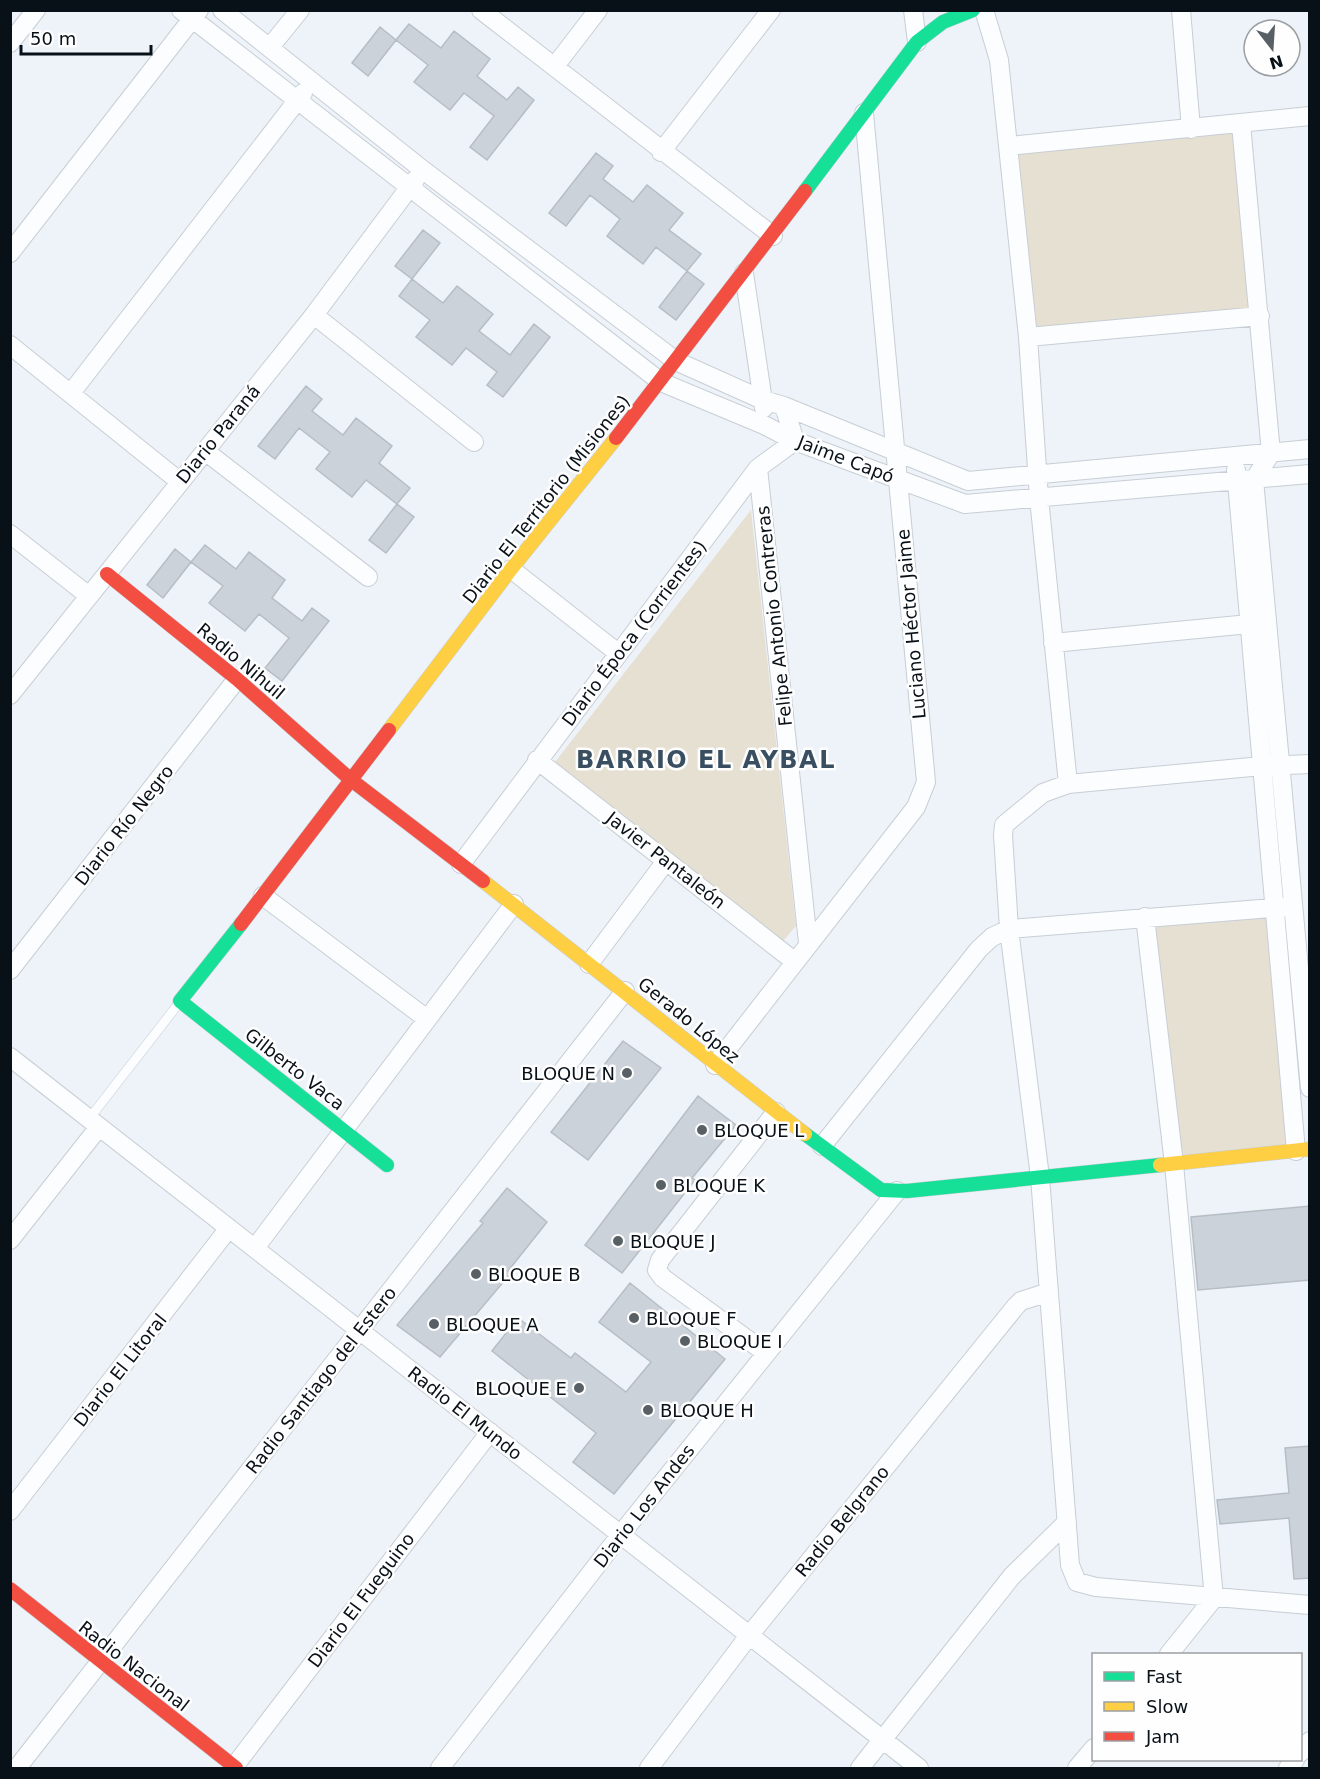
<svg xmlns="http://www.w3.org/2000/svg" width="1320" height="1779" font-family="'DejaVu Sans',sans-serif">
  <rect width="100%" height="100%" fill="#edf3f8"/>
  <path fill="#e6e0d2" d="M1241 124 1260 315 1028 336 1009 148Z
    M751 510 796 926 783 941 555 762Z
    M1274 908 1295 1150 1167 1164 1145 917Z"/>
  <path fill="#cbd2d9" stroke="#b6bec4" stroke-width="1.5" d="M409 24 441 48 454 31 490 59 477 76 507 100 518 87 534 100 487 160 470 147 494 116 464 93 450 110 414 82 428 65 396 40Z
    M380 27 396 40 368 76 352 63Z
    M596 153 613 166 603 179 633 202 647 185 683 213 669 230 701 254 687 271 656 247 643 264 607 236 620 219 590 195 566 226 549 213Z
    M423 230 440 243 412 279 395 266Z
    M687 271 704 284 676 320 659 307Z
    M412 279 443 303 457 286 493 314 479 331 510 355 534 324 550 337 503 397 487 385 497 372 466 348 452 365 416 337 430 320 399 296Z
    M306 386 322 399 312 411 343 435 356 418 392 446 379 463 410 488 397 504 366 480 352 497 316 469 330 452 299 428 275 459 258 446Z
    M397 504 414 517 386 553 369 540Z
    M205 545 236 569 249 552 285 580 272 598 302 621 312 608 329 621 282 681 265 668 289 638 259 614 245 631 209 603 223 586 191 562Z
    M175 549 191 562 163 598 147 585Z
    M623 1041 661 1068 588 1160 551 1132Z
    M698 1096 736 1125 692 1178 695 1180 622 1273 585 1245Z
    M507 1188 547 1222 508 1271 511 1273 440 1357 397 1325 483 1223 480 1221Z
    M1310 1206V1280L1198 1290 1191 1217Z
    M630 1283 725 1359 614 1494 573 1462 596 1433 492 1351 518 1318 571 1358 575 1353 626 1392 651 1362 599 1322Z
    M1310 1446V1578L1294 1579 1289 1518 1220 1524 1217 1500 1289 1493 1285 1448Z"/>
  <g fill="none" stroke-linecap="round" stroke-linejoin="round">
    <defs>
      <path id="lane" d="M89 1119 179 1003"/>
      <path id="street" d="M181 10 661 382 764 425 795 441 965 504 1310 474
        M222 10 423 170 676 361 763 400 784 406 968 481 1310 449
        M481 10 773 236
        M913 10 917 42
        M984 10 999 60 1008 146 1028 337 1039 498 1068 784
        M1181 10 1191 129
        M10 43 36 10
        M270 47 300 10
        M555 66 598 10
        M1241 124 1271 453 1254 480 1310 1088
        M1008 146 1310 116
        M661 152 771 10
        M10 253 199 10
        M744 273 764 408
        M314 315 474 442
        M1028 337 1260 316
        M10 345 179 481
        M71 393 303 93
        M205 451 368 577
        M758 468 808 943
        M1236 470 1296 1151
        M10 534 89 596
        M511 569 618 653
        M1053 643 1249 624
        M10 695 314 315 415 180
        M537 760 794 961
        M1310 764 1262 766 1068 784 1043 793 1004 825 1003 835 1009 929 1040 1177 1070 1565 1077 1582 1096 1587 1310 1605
        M461 864 758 468 795 441 784 406
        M263 896 427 1019
        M1145 917 1174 1164 1214 1598 1169 1654
        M589 964 666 861
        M10 970 237 679
        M10 1057 919 1768
        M715 1065 916 807 926 782 864 113
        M822 1146 979 949 992 937 1009 929 1285 907
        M10 1240 99 1127
        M255 1248 514 904
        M766 1353 663 1278 657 1270 660 1260 776 1112
        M10 1511 229 1228
        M1300 1753 1310 1741
        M17 1768 625 991
        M233 1768 490 1432
        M440 1768 621 1534 897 1191
        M649 1768 748 1637 1016 1306 1021 1301 1049 1292
        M860 1768 1012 1576 1067 1522
        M1077 1768 1094 1748
        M1288 1768 1295 1760"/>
      <path id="fast" d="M805 191 917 42 943 22 973 10
        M241 924 180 1001 387 1165
        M805 1134 881 1190 907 1191 1160 1165"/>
      <path id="slow" d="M389 730 511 569 616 438
        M483 881 805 1134
        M1160 1165 1310 1149"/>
      <path id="jam" d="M616 438 805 191
        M107 574 237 679 350 779 483 881
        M241 924 389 730
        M10 1589 236 1768"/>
    </defs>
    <use href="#lane" stroke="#c7ced5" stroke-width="10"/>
    <use href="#street" stroke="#c7ced5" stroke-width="20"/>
    <use href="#fast" stroke="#c7ced5" stroke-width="15"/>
    <use href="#slow" stroke="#c7ced5" stroke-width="15"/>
    <use href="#jam" stroke="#c7ced5" stroke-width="15"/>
    <use href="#lane" stroke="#fcfdfe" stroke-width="9"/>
    <use href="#street" stroke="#fcfdfe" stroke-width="18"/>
    <use href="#fast" stroke="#16e098" stroke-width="14"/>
    <use href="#slow" stroke="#ffcf43" stroke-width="14"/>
    <use href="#jam" stroke="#f24e42" stroke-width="14"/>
  </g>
  <g fill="#586066" stroke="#fefefe" stroke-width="2">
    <circle cx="627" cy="1073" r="6"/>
    <circle cx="702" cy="1130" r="6"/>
    <circle cx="661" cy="1185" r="6"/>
    <circle cx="618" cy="1241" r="6"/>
    <circle cx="476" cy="1274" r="6"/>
    <circle cx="634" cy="1318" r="6"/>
    <circle cx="434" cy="1324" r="6"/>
    <circle cx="685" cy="1341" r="6"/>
    <circle cx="579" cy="1388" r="6"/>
    <circle cx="648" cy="1410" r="6"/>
  </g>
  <g text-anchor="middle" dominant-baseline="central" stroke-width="5" stroke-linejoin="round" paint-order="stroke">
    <g font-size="18" fill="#081118" stroke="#fefefe">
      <text transform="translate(218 434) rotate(-51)">Diario Paraná</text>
      <text transform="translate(846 459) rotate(21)">Jaime Capó</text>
      <text transform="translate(546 499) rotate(-52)">Diario El Territorio (Misiones)</text>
      <text transform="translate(774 616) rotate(-96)">Felipe Antonio Contreras</text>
      <text transform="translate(911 624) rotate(-95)">Luciano Héctor Jaime</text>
      <text transform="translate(634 633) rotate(-53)">Diario Época (Corrientes)</text>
      <text transform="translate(241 661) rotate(40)">Radio Nihuil</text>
      <text transform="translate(124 825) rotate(-52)">Diario Río Negro</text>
      <text transform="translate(666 860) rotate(38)">Javier Pantaleón</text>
      <text transform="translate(689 1020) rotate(39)">Gerado López</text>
      <text transform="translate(295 1069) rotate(38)">Gilberto Vaca</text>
      <text transform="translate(120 1370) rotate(-52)">Diario El Litoral</text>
      <text transform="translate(321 1380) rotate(-52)">Radio Santiago del Estero</text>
      <text transform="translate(465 1413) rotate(38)">Radio El Mundo</text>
      <text transform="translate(644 1506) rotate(-52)">Diario Los Andes</text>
      <text transform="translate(842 1521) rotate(-51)">Radio Belgrano</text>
      <text transform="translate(361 1600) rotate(-53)">Diario El Fueguino</text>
      <text transform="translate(134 1666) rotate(38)">Radio Nacional</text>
    </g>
    <g font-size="18" fill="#081118" stroke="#fefefe" text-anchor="start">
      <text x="615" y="1073" text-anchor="end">BLOQUE N</text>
      <text x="714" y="1130">BLOQUE L</text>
      <text x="673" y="1185">BLOQUE K</text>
      <text x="630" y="1241">BLOQUE J</text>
      <text x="488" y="1274">BLOQUE B</text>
      <text x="646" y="1318">BLOQUE F</text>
      <text x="446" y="1324">BLOQUE A</text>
      <text x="697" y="1341">BLOQUE I</text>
      <text x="567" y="1388" text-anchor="end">BLOQUE E</text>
      <text x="660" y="1410">BLOQUE H</text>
    </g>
    <g font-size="24" font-weight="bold" letter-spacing="1.5" fill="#394f61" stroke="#fefefe">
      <text x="706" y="760">BARRIO EL AYBAL</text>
    </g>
  </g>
  <rect width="1320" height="1779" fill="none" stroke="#081118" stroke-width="24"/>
  <rect x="1092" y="1653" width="210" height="108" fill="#fefefe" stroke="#9c9fa2" stroke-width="1.5"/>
  <rect x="1104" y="1672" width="30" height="9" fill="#16e098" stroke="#9c9fa2" stroke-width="1.5"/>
  <text x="1146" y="1683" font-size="18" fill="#081118">Fast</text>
  <rect x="1104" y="1702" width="30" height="9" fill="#ffcf43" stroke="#9c9fa2" stroke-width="1.5"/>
  <text x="1146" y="1713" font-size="18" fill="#081118">Slow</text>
  <rect x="1104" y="1732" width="30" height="9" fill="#f24e42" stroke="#9c9fa2" stroke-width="1.5"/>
  <text x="1146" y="1743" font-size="18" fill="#081118">Jam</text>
  <g transform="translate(1272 48) rotate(163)"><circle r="28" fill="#fefefe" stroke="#9c9fa2" stroke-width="1.5"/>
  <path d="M0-4.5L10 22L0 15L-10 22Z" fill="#586066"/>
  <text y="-9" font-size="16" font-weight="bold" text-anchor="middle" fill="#081118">N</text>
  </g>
  <path d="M21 45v9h130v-9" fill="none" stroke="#081118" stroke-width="3"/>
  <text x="30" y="45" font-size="18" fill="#081118" stroke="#fefefe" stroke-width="4.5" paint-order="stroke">50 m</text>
</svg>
